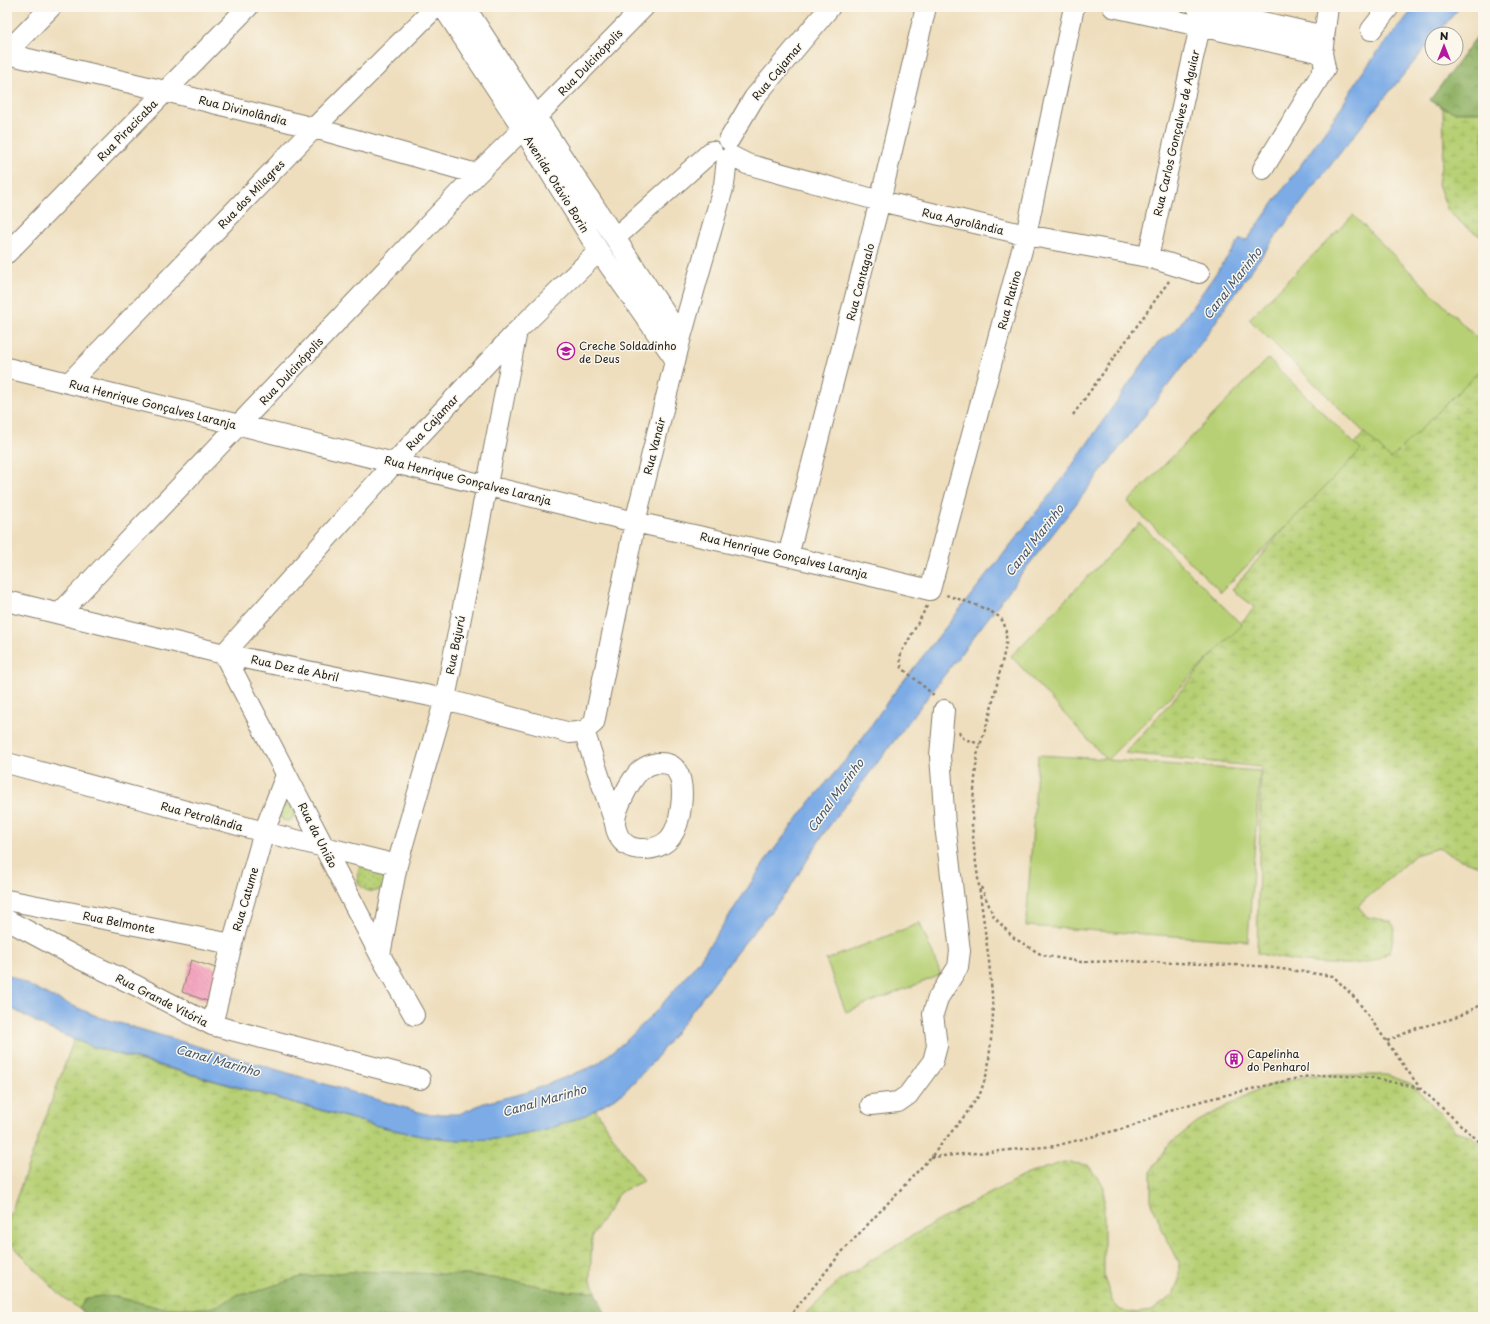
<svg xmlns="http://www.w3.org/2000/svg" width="1490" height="1324" font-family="'Playpen Sans',sans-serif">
  <defs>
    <pattern id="grass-dots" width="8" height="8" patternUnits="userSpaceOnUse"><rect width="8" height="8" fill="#b7d075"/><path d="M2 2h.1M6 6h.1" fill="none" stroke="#9db265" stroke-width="1.8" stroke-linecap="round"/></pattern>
    <pattern id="forest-crowns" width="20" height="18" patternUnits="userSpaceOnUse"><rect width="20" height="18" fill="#91b266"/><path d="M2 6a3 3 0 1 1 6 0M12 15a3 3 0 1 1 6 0" fill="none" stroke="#7c9858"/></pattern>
    <pattern id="wetland-marsh" width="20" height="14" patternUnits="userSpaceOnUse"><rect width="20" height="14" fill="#b7d075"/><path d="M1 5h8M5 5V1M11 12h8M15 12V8" fill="none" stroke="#9db265"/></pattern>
    <pattern id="building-back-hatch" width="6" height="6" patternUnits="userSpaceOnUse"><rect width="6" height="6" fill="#f5a1bd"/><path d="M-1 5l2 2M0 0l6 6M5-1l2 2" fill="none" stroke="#d18aa2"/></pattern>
  </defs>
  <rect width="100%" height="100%" fill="#fbf7ec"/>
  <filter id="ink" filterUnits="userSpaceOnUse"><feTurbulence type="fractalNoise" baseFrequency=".025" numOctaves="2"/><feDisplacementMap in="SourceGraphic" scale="8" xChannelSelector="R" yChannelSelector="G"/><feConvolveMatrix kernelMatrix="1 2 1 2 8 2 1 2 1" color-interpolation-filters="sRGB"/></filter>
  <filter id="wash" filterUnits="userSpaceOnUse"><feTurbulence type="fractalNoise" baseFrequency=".012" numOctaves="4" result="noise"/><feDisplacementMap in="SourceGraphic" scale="16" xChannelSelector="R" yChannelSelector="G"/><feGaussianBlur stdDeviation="0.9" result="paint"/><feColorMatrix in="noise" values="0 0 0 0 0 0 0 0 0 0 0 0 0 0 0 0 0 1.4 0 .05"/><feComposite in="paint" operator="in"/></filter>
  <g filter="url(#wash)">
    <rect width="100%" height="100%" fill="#eedebd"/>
    <path fill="url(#grass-dots)" stroke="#6a7648" d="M279 813a8 8 0 1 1 16 0a8 8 0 1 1-16 0Z
      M363 865 386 872C386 875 387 879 386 882 380 899 353 891 358 873 358 870 361 867 363 865Z"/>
    <path fill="url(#forest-crowns)" stroke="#566741" d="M1483 28V112H1454L1443 108 1430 100Z
      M356 1271 469 1275 516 1281 562 1291 596 1292 603 1309 608 1317H90L79 1309 86 1298 102 1296 118 1297 161 1308 224 1303 237 1294 254 1292 300 1277Z"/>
    <path fill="url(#wetland-marsh)" stroke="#6a7648" d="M1443 108 1454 112H1483V238L1465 226 1448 211 1438 184 1444 149Z
      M1483 344V867L1461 860 1438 848 1415 855 1358 906 1367 917 1391 921 1395 929 1390 952C1383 955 1377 960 1370 961 1341 969 1286 961 1257 953L1261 767 1125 753 1255 607 1232 590 1368 428Z
      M74 1039 90 1046 134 1059 378 1126 420 1136 459 1140 499 1139 544 1131 586 1115 595 1109 643 1181 620 1192 592 1236 590 1279 596 1292 562 1291 516 1281 469 1275 356 1271 300 1277 254 1292 237 1294 224 1303 209 1308H161L118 1297 102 1296 86 1298 79 1309 57 1292 7 1239V1224Z
      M1310 1075H1387L1412 1084 1449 1123 1454 1131 1470 1135 1483 1146V1317H803L838 1282 879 1255 934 1223 1025 1175 1064 1162 1088 1165 1104 1187V1278L1113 1302 1120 1310 1137 1313 1152 1311 1173 1295 1179 1280V1262L1162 1229 1151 1200V1172L1166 1147 1197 1122 1260 1088Z"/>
    <path fill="#b7d075" stroke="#6a7648" d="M1353 215 1483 344V367L1391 459 1249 319Z
      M1268 359 1361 450 1221 592 1128 502Z
      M1140 523 1242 625 1107 760 1260 771 1248 941 1026 926 1038 755 1106 759 1011 656Z
      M920 923 941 975 846 1012 826 960Z"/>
    <path fill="#7babe6" stroke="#4c6481" d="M1415 7H1460L1437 34H1432V40C1352 137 1273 234 1204 339L1027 567 852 796 824 833 788 891 740 948 653 1062 623 1093 586 1115 544 1131 499 1139 459 1140 420 1136 378 1126 90 1046 49 1029 7 1006V974L52 997 99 1017 426 1114H459L484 1103 528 1092 596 1065 628 1039 659 1008 699 961 769 856 810 802 854 750 890 698 1064 477 1158 342 1176 330 1240 239 1247 240 1337 114 1360 76 1380 49Z"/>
    <g id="blocks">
      <path fill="url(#building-back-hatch)" d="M191 960 219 969 210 1002 182 992Z
        M1238 1053V1064H1231V1054Z"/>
    </g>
  </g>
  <g filter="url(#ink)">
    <use href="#blocks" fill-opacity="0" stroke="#857d6c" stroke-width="1"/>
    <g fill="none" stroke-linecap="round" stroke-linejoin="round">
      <defs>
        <path id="minor" d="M443 7 523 129 599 251 675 359
          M465 7 615 238 681 337
          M1113 7 1322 53
          M1197 7 1324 36
          M1371 30 1389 7
          M7 52 51 7
          M7 54 165 91 314 128 477 174
          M536 117 644 7
          M729 140 754 98 830 7
          M731 156 747 164 880 201 1026 235 1148 257 1199 273
          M1263 169 1325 68 1322 53 1328 7
          M615 238 712 151
          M7 253 248 7
          M1148 257 1204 9
          M7 368 635 522 788 556 930 590 1026 235 1074 7
          M69 383 314 128 436 7
          M788 556 880 201 926 7
          M7 601 224 654 445 699 570 733 584 731
          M60 613 477 174 523 129
          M584 731 594 723 635 522 681 337 724 185 727 159
          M584 731 615 823
          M7 763 264 832 397 865
          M657 763C664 763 672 763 676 770 687 785 681 823 671 837 665 845 654 849 644 849 639 849 631 848 627 845 620 841 616 832 615 824 614 811 631 778 641 770 646 766 651 764 657 763Z
          M7 900 232 944
          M7 920 80 959 137 986 212 1025 420 1079
          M380 955 397 865 445 699 517 331
          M414 1015 380 955 224 654 395 462 517 331 599 251
          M212 1025 232 944 264 832 286 775
          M871 1105 898 1102 908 1095 933 1061 937 1046 933 1014 938 998 958 967 960 951 945 825 942 782 940 756 944 710"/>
      </defs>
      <use href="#minor" stroke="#857d6c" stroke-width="22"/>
      <path stroke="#857d6c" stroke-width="2.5" stroke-dasharray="3 3" stroke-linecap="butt" d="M1073 415 1169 281
        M927 606 906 645C900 652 899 659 902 668L936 697
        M959 732 964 739 980 744
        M981 887 994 917 1014 938 1042 955 1081 962 1125 961 1259 966 1333 976 1357 1000 1420 1088 1483 1145
        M1387 1041 1417 1028 1455 1018 1483 1004
        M931 1157 1055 1146 1133 1126 1170 1110 1205 1100 1302 1077 1321 1075 1368 1077 1420 1088
        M789 1317 841 1253 931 1157 966 1114 980 1094 988 1070 993 1019 992 994 989 961 974 848 972 825 973 802 977 755 990 714 1006 645C1006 636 1007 628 1002 620 995 610 959 599 946 595"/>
      <use href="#minor" stroke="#fff" stroke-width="20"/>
    </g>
  </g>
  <defs>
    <symbol id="school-ring" viewBox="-11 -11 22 22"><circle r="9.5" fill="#fbf7ec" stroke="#b5179e" stroke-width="1.5"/><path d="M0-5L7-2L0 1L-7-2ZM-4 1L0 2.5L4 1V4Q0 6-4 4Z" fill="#b5179e"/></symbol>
    <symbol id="building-ring" viewBox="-11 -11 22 22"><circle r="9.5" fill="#fbf7ec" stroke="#b5179e" stroke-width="1.5"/><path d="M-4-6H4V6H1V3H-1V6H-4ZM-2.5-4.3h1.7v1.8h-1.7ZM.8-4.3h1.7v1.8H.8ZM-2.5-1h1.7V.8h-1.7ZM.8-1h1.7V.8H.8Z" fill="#b5179e"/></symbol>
  </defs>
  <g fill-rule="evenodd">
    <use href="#school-ring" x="556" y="341" width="20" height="20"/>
    <use href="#building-ring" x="1224" y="1049" width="20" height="20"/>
  </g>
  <g text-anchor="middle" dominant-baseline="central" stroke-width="3" stroke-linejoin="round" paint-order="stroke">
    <g font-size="11" fill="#1c1c1c" stroke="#fbf7ec">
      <text transform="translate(590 62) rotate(-46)">Rua Dulcinópolis</text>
      <text transform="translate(777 71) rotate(-50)">Rua Cajamar</text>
      <text transform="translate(243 110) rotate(14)">Rua Divinolândia</text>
      <text transform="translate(127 130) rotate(-46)">Rua Piracicaba</text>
      <text transform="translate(1176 133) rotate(-77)">Rua Carlos Gonçalves de Aguiar</text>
      <text transform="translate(557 184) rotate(58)">Avenida Otávio Borin</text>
      <text transform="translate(251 194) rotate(-46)">Rua dos Milagres</text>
      <text transform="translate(963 221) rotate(13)">Rua Agrolândia</text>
      <text transform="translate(860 282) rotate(-75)">Rua Cantagalo</text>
      <text transform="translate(1009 300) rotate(-75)">Rua Platino</text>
      <text transform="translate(291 371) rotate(-47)">Rua Dulcinópolis</text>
      <text transform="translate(153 404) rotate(14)">Rua Henrique Gonçalves Laranja</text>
      <text transform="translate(432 422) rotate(-47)">Rua Cajamar</text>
      <text transform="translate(654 446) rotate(-76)">Rua Vanair</text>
      <text transform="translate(468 480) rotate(14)">Rua Henrique Gonçalves Laranja</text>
      <text transform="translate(784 555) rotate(13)">Rua Henrique Gonçalves Laranja</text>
      <text transform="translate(455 645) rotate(-79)">Rua Bajurú</text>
      <text transform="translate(295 668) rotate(12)">Rua Dez de Abril</text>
      <text transform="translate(202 816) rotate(15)">Rua Petrolândia</text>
      <text transform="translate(318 835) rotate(63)">Rua da União</text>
      <text transform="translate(245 899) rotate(-74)">Rua Catume</text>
      <text transform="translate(119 922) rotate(11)">Rua Belmonte</text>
      <text transform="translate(162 1000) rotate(27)">Rua Grande Vitória</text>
    </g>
    <g font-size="11" fill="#1c1c1c" stroke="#fbf7ec" text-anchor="start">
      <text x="579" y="345">Creche Soldadinho<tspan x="579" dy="13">de Deus</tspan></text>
      <text x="1247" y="1053">Capelinha<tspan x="1247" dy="13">do Penharol</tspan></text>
    </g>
    <g font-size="12" font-style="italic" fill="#42556d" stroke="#fbf7ec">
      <text transform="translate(1232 283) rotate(-52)">Canal Marinho</text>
      <text transform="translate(1034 540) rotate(-52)">Canal Marinho</text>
      <text transform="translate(835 795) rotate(-54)">Canal Marinho</text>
      <text transform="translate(218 1060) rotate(16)">Canal Marinho</text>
      <text transform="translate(544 1100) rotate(-16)">Canal Marinho</text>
    </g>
  </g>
  <rect width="1490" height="1324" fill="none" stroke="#fbf7ec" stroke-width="24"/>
  <g transform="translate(1444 46)"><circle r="19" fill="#fbf7ec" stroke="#a29f99"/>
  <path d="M0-3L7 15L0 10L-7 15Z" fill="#b5179e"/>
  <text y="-6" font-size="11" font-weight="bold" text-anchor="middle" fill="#1c1c1c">N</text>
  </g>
</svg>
